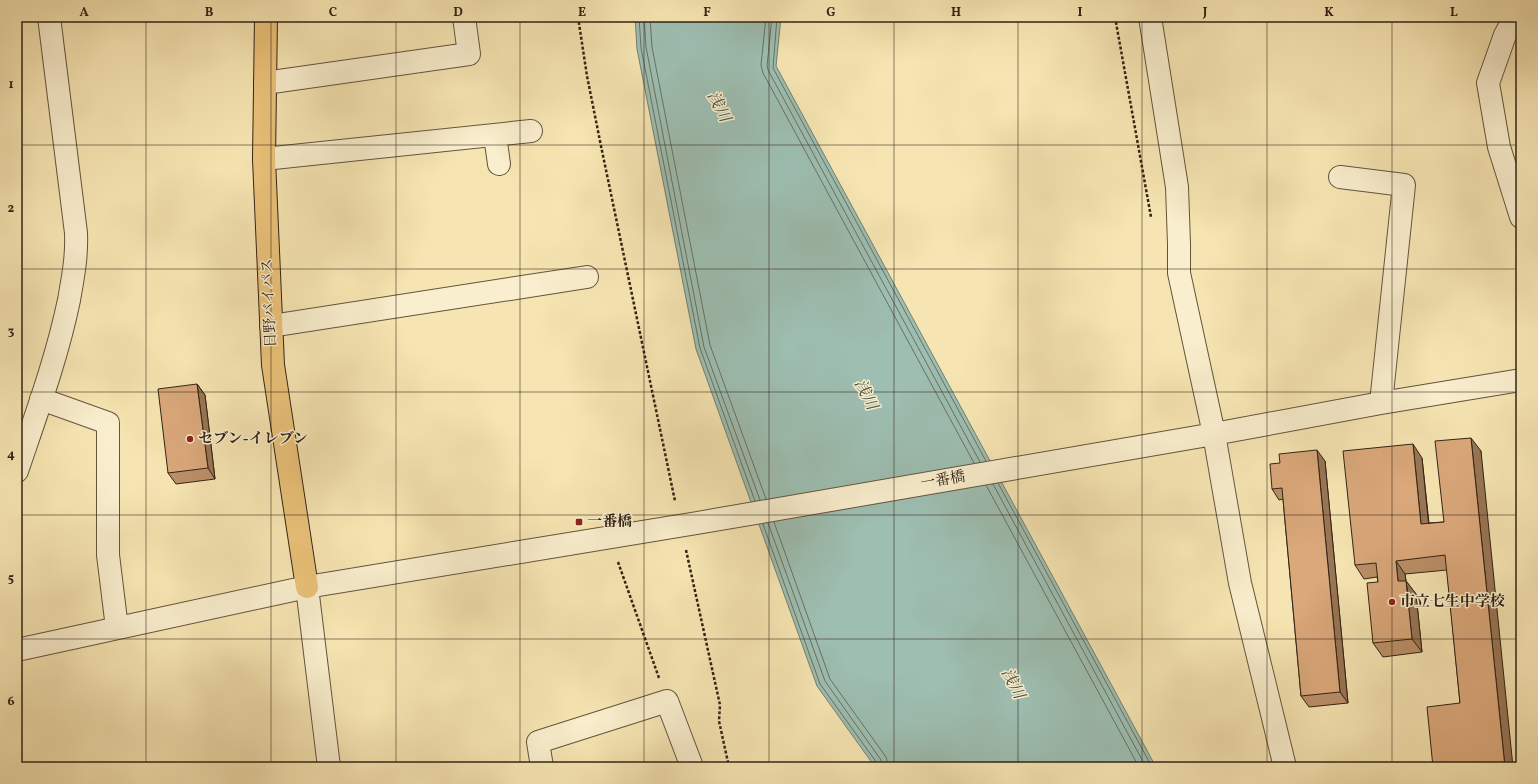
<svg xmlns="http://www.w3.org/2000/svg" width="1538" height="784" font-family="Vollkorn,'Noto Serif JP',serif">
  <rect width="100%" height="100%" fill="#f6e5b2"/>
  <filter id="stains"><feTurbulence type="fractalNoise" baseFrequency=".005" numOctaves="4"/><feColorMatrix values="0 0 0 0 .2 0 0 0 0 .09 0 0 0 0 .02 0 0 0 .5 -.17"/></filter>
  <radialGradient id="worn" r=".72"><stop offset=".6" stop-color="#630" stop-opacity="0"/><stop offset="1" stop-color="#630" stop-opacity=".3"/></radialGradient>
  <path fill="#9dbeb1" stroke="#728073" d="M635 17H781L776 66 1156 767H875L817 686 696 349 637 49Z"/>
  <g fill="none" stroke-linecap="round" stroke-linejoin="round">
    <path stroke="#687064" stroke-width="1" d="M639 17 641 48 700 348 755 501
      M644 17 646 47 704 347 760 500
      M650 17 652 47 710 345 766 499
      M766 17 761 65 763 73 974 463
      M772 17 767 66 768 70 980 462
      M777 17 773 68 986 461
      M998 483 1152 767
      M993 484 1146 767
      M986 485 1139 767
      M774 522 830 679 886 757 889 767
      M768 523 825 681 881 760 883 767
      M763 524 820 684 877 763 878 767"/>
    <defs>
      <path id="minor" d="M1150 17 1177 187 1179 244V273L1214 434 1240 583 1285 767
        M1515 17 1505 35 1488 83 1499 147 1521 217
        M265 83 469 54 464 17
        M495 135 499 164
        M264 159 531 131
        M1340 177 1404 185 1381 403
        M271 326 587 277
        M41 399 108 423V555L117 628
        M17 471C36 415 57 358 69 300 73 277 77 257 76 233L49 17
        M307 587 329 767
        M17 650 307 587 697 523 1214 434 1381 403 1521 380
        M542 767 538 742 667 701 692 767"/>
      <path id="highway" d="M266 17 264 159 273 365 307 587"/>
    </defs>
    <use href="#minor" stroke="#63543d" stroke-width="24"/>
    <use href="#highway" stroke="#322316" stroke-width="24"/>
    <path stroke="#322316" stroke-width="2.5" stroke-dasharray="3 2" stroke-linecap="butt" d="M578 17 587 76 601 146 675 501
      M1115 17 1151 217
      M686 550 720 705 719 721 729 767
      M618 562 659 678"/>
    <use href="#minor" stroke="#f9eecd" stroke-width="22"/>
    <use href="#highway" stroke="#ebc279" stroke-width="22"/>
  </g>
  <path fill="#bb9069" stroke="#322316" d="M197 384 205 395 215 479 176 484 168 473Z
    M1481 451 1460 703 1447 570 1405 574 1406 581 1416 594 1422 652 1383 657 1373 643 1378 582 1377 577 1364 579 1355 565 1422 458 1429 523 1444 522Z
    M1325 461 1348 703 1309 707 1301 696 1283 499 1279 500 1272 489Z"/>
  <path fill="#997655" stroke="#322316" d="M197 384 205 395 215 479 208 468Z
    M1471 438 1481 451 1513 767H1505Z
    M1413 444 1422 458 1430 538 1421 524Z
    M1317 450 1325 461 1348 703 1340 692Z
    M1396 561 1405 574 1408 595 1398 581Z
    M1406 581 1416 594 1422 652 1412 639Z"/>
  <path fill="#daa87a" stroke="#322316" d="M197 384 208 468 168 473 158 389Z
    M1471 438 1505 767H1433L1427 707 1460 703 1445 555 1396 561 1398 581H1406L1412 639 1373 643 1367 583 1378 582 1376 563 1355 565 1343 451 1413 444 1421 524 1444 522 1435 441Z
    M1317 450 1340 692 1301 696 1282 488 1272 489 1270 464 1280 463 1279 454Z"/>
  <path fill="none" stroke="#322316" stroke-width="1" stroke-opacity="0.55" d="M146 17V767M271 17V767M396 17V767M520 17V767M644 17V767M769 17V767M894 17V767M1018 17V767M1142 17V767M1267 17V767M1392 17V767M17 145H1521M17 269H1521M17 392H1521M17 515H1521M17 639H1521"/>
  <g fill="#8f2418" stroke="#f9eecd" stroke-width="1.5">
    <circle cx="190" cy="439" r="4"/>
    <rect x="575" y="518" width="8" height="8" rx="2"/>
    <circle cx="1392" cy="602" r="4"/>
  </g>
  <g text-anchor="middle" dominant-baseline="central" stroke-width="3" stroke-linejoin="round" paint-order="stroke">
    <g font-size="15" fill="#322316" stroke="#f9eecd">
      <text transform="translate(270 303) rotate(-93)">日野バイパス</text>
      <text transform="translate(943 481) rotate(-10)">一番橋</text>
    </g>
    <g font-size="15" font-weight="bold" fill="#322316" stroke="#f9eecd" text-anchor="start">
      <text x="198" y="439">セブン-イレブン</text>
      <text x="587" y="522">一番橋</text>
      <text x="1400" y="602">市立七生中学校</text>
    </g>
    <g font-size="16" font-style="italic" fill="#525244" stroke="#f9eecd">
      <text transform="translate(718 107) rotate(63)">浅川</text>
      <text transform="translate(865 395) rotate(63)">浅川</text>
      <text transform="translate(1012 684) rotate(63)">浅川</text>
    </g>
  </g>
  <rect width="1538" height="784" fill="none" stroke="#f6e5b2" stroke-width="44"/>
  <rect x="22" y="22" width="1494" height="740" fill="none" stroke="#322316" stroke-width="1.5"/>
  <g font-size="13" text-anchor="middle" font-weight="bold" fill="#322316">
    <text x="84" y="16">A</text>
    <text x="209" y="16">B</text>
    <text x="333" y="16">C</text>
    <text x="458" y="16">D</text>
    <text x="582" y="16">E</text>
    <text x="707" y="16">F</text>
    <text x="831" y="16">G</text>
    <text x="956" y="16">H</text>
    <text x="1080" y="16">I</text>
    <text x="1205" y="16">J</text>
    <text x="1329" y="16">K</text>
    <text x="1454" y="16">L</text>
    <text x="11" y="88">1</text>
    <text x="11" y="212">2</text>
    <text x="11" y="335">3</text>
    <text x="11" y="458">4</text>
    <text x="11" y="582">5</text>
    <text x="11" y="705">6</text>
  </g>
  <rect width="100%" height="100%" filter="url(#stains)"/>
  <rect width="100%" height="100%" fill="url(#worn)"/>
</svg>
